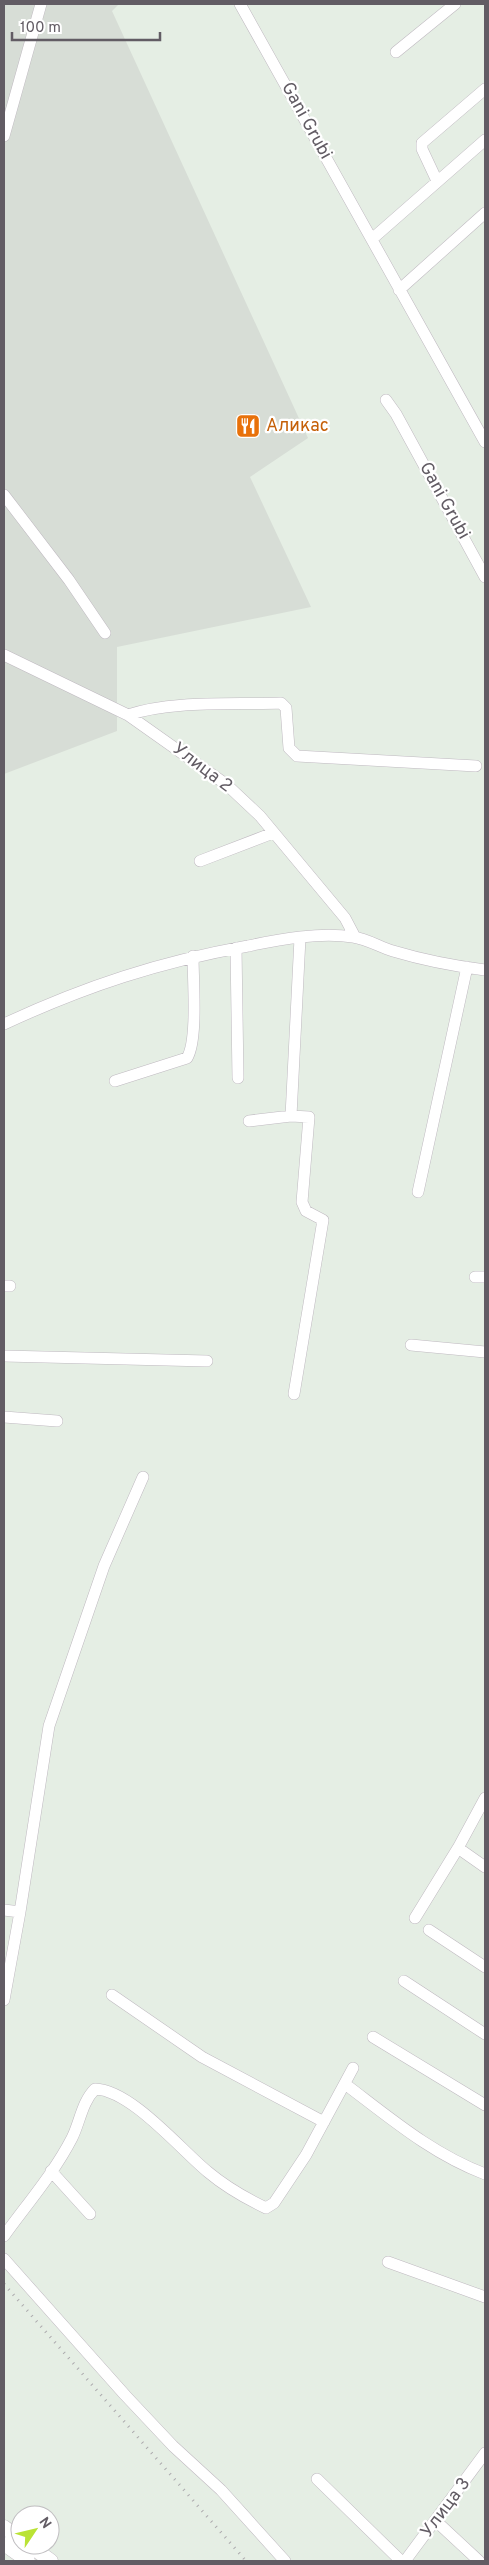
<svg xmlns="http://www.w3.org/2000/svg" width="489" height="2565" font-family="Overpass,sans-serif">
  <rect width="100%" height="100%" fill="#e5eee4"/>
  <path fill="#d7ddd6" d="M4 4H119L112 11 308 438 250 477 311 607 117 647V731L4 774Z"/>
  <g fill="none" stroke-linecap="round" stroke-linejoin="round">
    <defs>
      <path id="minor" d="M240 4 485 442
        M396 52 455 4
        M4 136 41 4
        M437 181 422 149V143L485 89
        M372 239 485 140
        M399 290 485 213
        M386 400 396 414 485 577
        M4 495 69 580 105 633
        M4 655 128 715 227 785 260 816 345 918 355 937
        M128 715C172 700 233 705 281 703L286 708 289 748 297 756 476 766
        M200 861 273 833
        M236 948 238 1078
        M4 1024C86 986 159 962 248 946 281 939 320 932 353 937 367 939 380 947 393 951 423 960 454 966 485 970
        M115 1081 187 1058C198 1040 193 980 193 956
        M291 1116 300 938
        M249 1121 291 1116 309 1117 302 1202 306 1211 323 1220 294 1394
        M418 1192 467 967
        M475 1277H485
        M4 1286H10
        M411 1345 485 1352
        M4 1356 207 1361
        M4 1417 57 1421
        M458 1848 485 1798
        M4 1910 20 1912
        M415 1918 458 1848 485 1867
        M429 1930 485 1967
        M404 1981 485 2034
        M112 1995 202 2057 324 2122
        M4 2000 20 1912 49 1726 104 1566 143 1477
        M373 2037 485 2105
        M345 2084C390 2118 432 2154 485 2174
        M51 2171 90 2214
        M4 2236C27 2204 54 2173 72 2138 80 2122 82 2102 95 2089 131 2090 180 2149 208 2172 226 2187 245 2198 266 2208L274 2203 306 2155 353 2068
        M4 2259 125 2395 173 2446 221 2490 285 2561
        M388 2262 485 2297
        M317 2479 401 2561
        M437 2522 479 2561
        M405 2561 485 2453"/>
      <path id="tertiary" d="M4 2527 20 2539
        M4 2544 28 2561
        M29 2545 51 2561"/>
    </defs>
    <use href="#minor" stroke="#bfb9c0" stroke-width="12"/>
    <use href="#tertiary" stroke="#bfb9c0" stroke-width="15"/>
    <use href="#minor" stroke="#fff" stroke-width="11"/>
    <use href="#tertiary" stroke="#fff" stroke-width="14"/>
    <path stroke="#acaaad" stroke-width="3" stroke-dasharray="1 6" stroke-linecap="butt" d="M4 2284 246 2561"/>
  </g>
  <defs>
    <symbol id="restaurant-square" viewBox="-11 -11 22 22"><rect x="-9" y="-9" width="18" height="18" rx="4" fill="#e8710a" stroke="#fff"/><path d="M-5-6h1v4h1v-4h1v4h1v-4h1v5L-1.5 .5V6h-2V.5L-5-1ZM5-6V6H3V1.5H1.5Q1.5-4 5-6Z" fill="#fff"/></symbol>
  </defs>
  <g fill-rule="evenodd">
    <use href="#restaurant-square" x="234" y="412" width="28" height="28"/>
  </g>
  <g text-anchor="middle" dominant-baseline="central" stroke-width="4.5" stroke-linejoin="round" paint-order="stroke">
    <g font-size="18" fill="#625c64" stroke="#fff">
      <text transform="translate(306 121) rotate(61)">Gani Grubi</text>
      <text transform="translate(444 501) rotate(61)">Gani Grubi</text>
      <text transform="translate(202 768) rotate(37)">Улица 2</text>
      <text transform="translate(446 2508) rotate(-53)">Улица 3</text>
    </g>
    <g font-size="18" fill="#c56008" stroke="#fff" text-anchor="start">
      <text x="266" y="426">Аликас</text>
    </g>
  </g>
  <rect width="489" height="2565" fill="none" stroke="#625c64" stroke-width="10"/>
  <g transform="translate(35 2530) rotate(55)"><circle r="24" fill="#ffffff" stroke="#c0bec1"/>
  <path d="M0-4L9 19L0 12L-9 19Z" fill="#bae335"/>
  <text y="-8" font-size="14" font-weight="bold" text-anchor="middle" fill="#625c64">N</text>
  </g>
  <path d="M12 32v8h148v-8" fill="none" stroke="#625c64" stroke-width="2.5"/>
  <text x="20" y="32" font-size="15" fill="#625c64" stroke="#ffffff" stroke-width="4" paint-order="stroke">100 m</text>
</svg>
